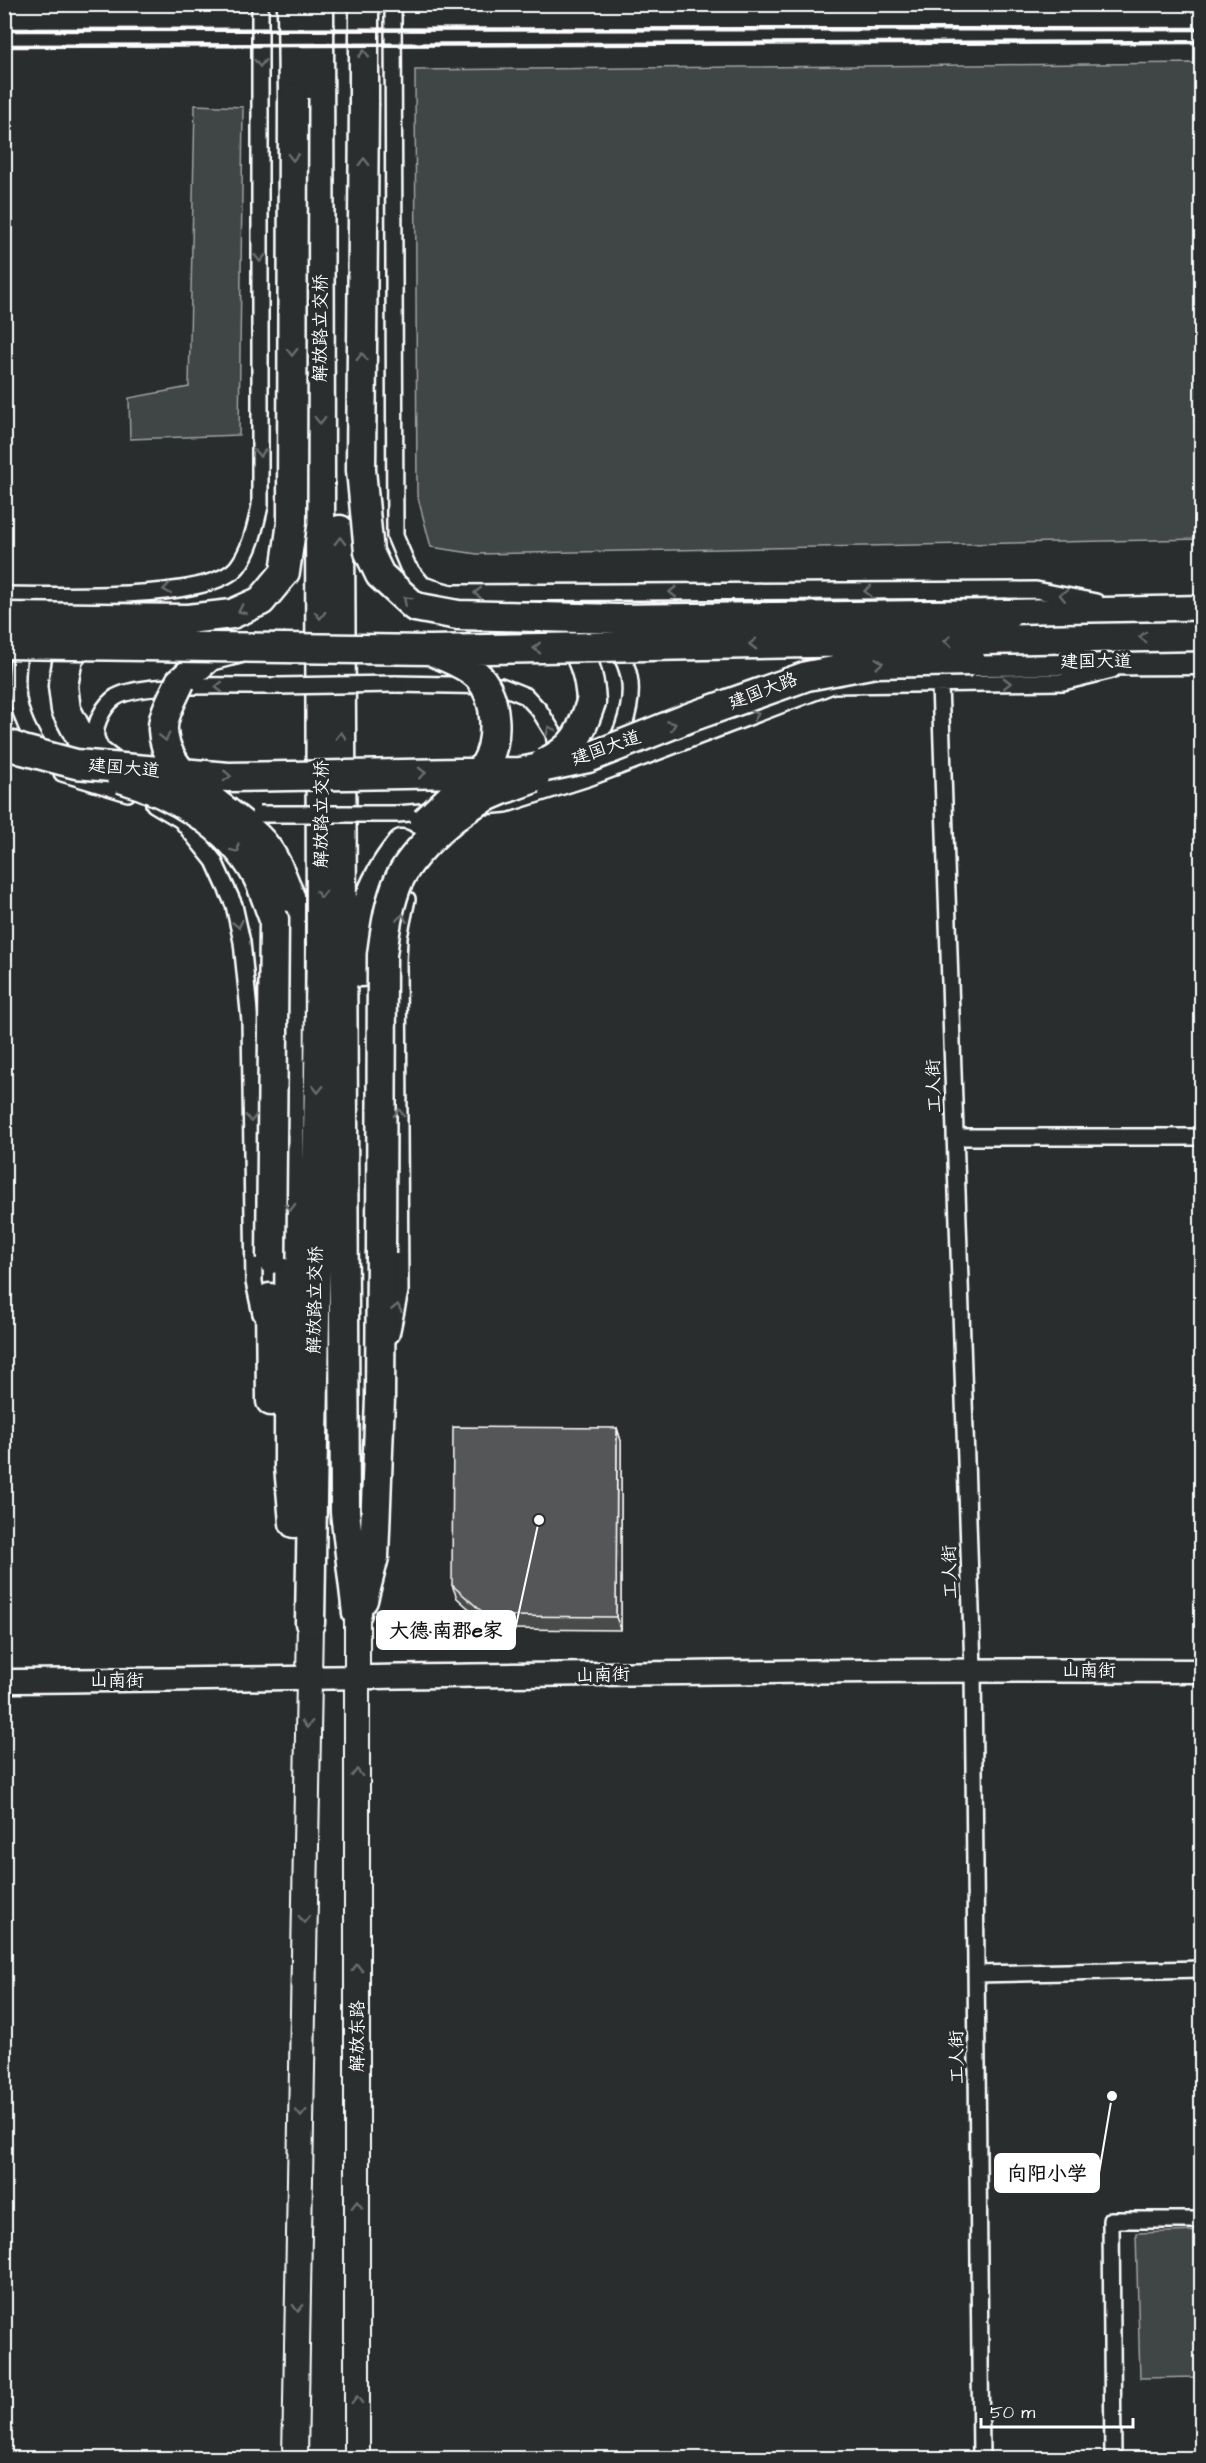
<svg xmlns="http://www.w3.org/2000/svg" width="1206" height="2463" font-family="'Architects Daughter','LXGW WenKai TC',sans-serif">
  <rect width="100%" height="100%" fill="#2a2d2e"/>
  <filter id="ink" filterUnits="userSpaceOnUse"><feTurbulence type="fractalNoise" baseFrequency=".0167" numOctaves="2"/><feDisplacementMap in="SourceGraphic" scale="12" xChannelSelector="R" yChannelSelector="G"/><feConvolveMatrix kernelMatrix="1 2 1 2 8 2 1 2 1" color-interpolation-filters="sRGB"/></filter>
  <g filter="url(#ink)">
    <path fill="#414445" stroke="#a0a2a2" stroke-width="1.5" d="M1201 4V7L870 5V4Z
      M178 5H247V12L199 10Z
      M1201 63V539L477 554 431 547 417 494 415 70Z
      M195 105 243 107 239 435 130 439 129 398 189 387Z
      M1201 2231V2377L1140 2378 1136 2233Z"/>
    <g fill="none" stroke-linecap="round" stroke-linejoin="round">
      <defs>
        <path id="street" d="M393 4 395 536 408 567 423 585 451 593 1036 590 1096 602
          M4 595C51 595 211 602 238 566 251 549 255 527 260 506V4
          M21 640C13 687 14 712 42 753
          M395 684 501 686 526 696 539 710 554 734 558 760
          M940 684 973 1669 981 2458
          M614 746C627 725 636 691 626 666 624 659 618 651 614 645
          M103 754C101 749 97 742 96 737 94 723 105 704 116 697 143 681 242 687 278 686
          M62 773 128 793
          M154 804 181 820 214 861 234 905 242 942 250 1021 254 1282 261 1314
          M484 806 506 804 591 777 833 685 1063 682 1112 670
          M397 814 433 811
          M955 1137H1202
          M391 1335 400 1291 398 961 399 937 407 899
          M976 1974 1202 1969
          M1113 2458 1111 2220H1202"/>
        <path id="secondary" d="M4 1681C403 1678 803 1668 1202 1671"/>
        <path id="primary" d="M357 1613V2458
          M295 2458 310 1623"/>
        <path id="highway" d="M292 4 293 98
          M364 4V103
          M340 530 345 1512 357 1613
          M1008 614 1202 610
          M538 617C547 623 559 628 566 635 584 654 590 677 591 702
          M91 630 68 658 63 686 66 710 84 744 114 767
          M971 661 1202 660
          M180 682 210 656 241 648
          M290 897 289 1466 294 1523
          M361 972C361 917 367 887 402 844
          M270 1298 271 1401
          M363 1600 374 1557 380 1398 381 1254
          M310 1623 321 950 319 4"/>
      </defs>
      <use href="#street" stroke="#fff" stroke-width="20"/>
      <use href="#secondary" stroke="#fff" stroke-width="27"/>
      <use href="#primary" stroke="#fff" stroke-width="28"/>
      <use href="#highway" stroke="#fff" stroke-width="33"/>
      <use href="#street" stroke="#2a2d2e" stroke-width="15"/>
      <use href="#secondary" stroke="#2a2d2e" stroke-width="22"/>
      <use href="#primary" stroke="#2a2d2e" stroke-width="24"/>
      <use href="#highway" stroke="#2a2d2e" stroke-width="28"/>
      <path stroke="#fff" stroke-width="4.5" d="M4 30 1202 29
        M4 46 1202 42"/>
      <defs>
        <path id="street-bridge" d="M278 686 395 684
          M259 814H397"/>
        <path id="highway-bridge" d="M364 103 361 470 369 552 380 575 415 607 458 615 617 619 1008 614
          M4 617 188 619 232 614 261 601 285 572 292 522 293 98
          M4 644 430 650 1202 636
          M180 682C174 696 162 715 163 730 165 778 226 806 257 837 274 853 282 876 290 897
          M4 743 23 750 76 764 228 777 521 772 588 758 691 717 807 676 876 663 971 661
          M544 763C575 748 581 733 591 702
          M121 778C174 794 229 825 257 876 264 889 268 905 274 919L271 1259
          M425 822 485 765C499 741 498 699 479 677 468 665 448 658 434 652
          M381 1254 382 955C385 931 388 909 396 887 407 856 448 820 475 803 493 792 515 785 535 778"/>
      </defs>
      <use href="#street-bridge" stroke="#fff" stroke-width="20" stroke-linecap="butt"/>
      <use href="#highway-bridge" stroke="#fff" stroke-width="33" stroke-linecap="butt"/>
      <use href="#street-bridge" stroke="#2a2d2e" stroke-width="15"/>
      <use href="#highway-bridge" stroke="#2a2d2e" stroke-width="28"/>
    </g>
    <path fill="#494b4c" stroke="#fff" stroke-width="1.5" d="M617 1428 621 1441V1630L492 1629 457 1598 452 1585Z"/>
    <path fill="#3c3d3e" stroke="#fff" stroke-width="1.5" d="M617 1428 621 1441V1630L616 1617Z"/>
    <path fill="#555758" stroke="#fff" stroke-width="1.5" d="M453 1427 617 1428 616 1617 487 1616 452 1585Z"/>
    <defs><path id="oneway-chevron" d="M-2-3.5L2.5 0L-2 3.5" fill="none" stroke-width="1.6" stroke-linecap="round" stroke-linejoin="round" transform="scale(1.5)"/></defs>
    <g stroke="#6a6c6d">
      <use href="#oneway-chevron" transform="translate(364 54) rotate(-90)"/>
      <use href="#oneway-chevron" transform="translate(260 63) rotate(90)"/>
      <use href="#oneway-chevron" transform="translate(293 157) rotate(90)"/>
      <use href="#oneway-chevron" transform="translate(364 162) rotate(-90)"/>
      <use href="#oneway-chevron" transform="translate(260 258) rotate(90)"/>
      <use href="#oneway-chevron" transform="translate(292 352) rotate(90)"/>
      <use href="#oneway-chevron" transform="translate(362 357) rotate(-90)"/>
      <use href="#oneway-chevron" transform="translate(320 420) rotate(90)"/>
      <use href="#oneway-chevron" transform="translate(260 453) rotate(90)"/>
      <use href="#oneway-chevron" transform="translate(340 541) rotate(-90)"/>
      <use href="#oneway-chevron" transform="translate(167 589) rotate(172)"/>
      <use href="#oneway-chevron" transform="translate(868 591) rotate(180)"/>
      <use href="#oneway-chevron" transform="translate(673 592) rotate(180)"/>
      <use href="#oneway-chevron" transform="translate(478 593) rotate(180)"/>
      <use href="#oneway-chevron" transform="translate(1063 595) rotate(-168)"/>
      <use href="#oneway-chevron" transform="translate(407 600) rotate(-138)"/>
      <use href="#oneway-chevron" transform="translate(242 610) rotate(156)"/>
      <use href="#oneway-chevron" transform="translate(320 615) rotate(90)"/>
      <use href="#oneway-chevron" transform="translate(1143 637) rotate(179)"/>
      <use href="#oneway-chevron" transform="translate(948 641) rotate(179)"/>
      <use href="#oneway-chevron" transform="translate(753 644) rotate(179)"/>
      <use href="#oneway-chevron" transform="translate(537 648) rotate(179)"/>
      <use href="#oneway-chevron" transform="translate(879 663) rotate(-5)"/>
      <use href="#oneway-chevron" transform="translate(1007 683) rotate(-1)"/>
      <use href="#oneway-chevron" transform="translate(219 687) rotate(179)"/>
      <use href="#oneway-chevron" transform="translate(755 715) rotate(-21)"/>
      <use href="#oneway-chevron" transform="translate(672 725) rotate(-22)"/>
      <use href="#oneway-chevron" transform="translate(550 730) rotate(-116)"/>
      <use href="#oneway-chevron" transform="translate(341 736) rotate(-90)"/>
      <use href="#oneway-chevron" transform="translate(165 737) rotate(77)"/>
      <use href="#oneway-chevron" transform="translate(422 773) rotate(-1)"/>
      <use href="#oneway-chevron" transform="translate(227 776) rotate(2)"/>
      <use href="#oneway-chevron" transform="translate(236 849) rotate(52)"/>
      <use href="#oneway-chevron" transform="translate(321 894) rotate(90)"/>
      <use href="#oneway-chevron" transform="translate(402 918) rotate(-80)"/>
      <use href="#oneway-chevron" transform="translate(238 924) rotate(78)"/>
      <use href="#oneway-chevron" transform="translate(318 1089) rotate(91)"/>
      <use href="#oneway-chevron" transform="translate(399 1113) rotate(-90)"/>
      <use href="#oneway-chevron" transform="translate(251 1118) rotate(89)"/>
      <use href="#oneway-chevron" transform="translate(290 1207) rotate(90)"/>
      <use href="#oneway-chevron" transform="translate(397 1308) rotate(-78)"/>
      <use href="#oneway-chevron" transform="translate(307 1724) rotate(91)"/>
      <use href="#oneway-chevron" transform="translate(357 1773) rotate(-90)"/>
      <use href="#oneway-chevron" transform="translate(304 1919) rotate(91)"/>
      <use href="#oneway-chevron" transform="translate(357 1968) rotate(-90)"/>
      <use href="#oneway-chevron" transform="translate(301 2113) rotate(91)"/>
      <use href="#oneway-chevron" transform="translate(357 2205) rotate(-90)"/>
      <use href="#oneway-chevron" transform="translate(298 2308) rotate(91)"/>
      <use href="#oneway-chevron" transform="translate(357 2400) rotate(-90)"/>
    </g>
  </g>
  <g text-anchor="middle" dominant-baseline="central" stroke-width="6" stroke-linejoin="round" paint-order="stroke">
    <g font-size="18" fill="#fff" stroke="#2a2d2e">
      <text transform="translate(320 328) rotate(-90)">解放路立交桥</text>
      <text x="1096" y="661">建国大道</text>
      <text transform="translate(763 691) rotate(-21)">建国大路</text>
      <text transform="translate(606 748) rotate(-19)">建国大道</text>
      <text transform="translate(124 768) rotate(5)">建国大道</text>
      <text transform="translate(321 814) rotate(-90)">解放路立交桥</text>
      <text transform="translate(934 1086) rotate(-92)">工人街</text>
      <text transform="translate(315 1300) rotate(-89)">解放路立交桥</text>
      <text transform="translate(950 1572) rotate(-92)">工人街</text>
      <text x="1089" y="1670">山南街</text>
      <text transform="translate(603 1675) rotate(-1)">山南街</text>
      <text x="117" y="1680">山南街</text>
      <text transform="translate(357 2036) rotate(-90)">解放东路</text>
      <text transform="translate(957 2057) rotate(-91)">工人街</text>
    </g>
  </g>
  <path fill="none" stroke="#fff" stroke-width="2" d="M539 1520L515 1630M1112 2096L1099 2173"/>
  <g fill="#fff" stroke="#2a2d2e" stroke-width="2">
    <circle cx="539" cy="1520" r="6"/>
    <circle cx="1112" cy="2096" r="6"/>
  </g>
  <g fill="#fff" stroke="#fff" stroke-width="2">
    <rect x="377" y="1611" width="138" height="38" rx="6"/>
    <rect x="995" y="2154" width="104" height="38" rx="6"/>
  </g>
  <g font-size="20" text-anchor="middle" font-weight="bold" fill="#111">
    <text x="446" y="1637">大德·南郡e家</text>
    <text x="1047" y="2180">向阳小学</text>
  </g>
  <rect width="1206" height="2463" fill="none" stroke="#2a2d2e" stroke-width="24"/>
  <rect x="12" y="12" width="1182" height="2439" fill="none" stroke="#fff" stroke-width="2" filter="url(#ink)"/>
  <path d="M981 2418v9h152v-9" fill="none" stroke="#ffffff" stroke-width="3"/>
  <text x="990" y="2418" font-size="18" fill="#ffffff" stroke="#2a2d2e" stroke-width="4.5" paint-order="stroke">50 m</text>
</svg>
